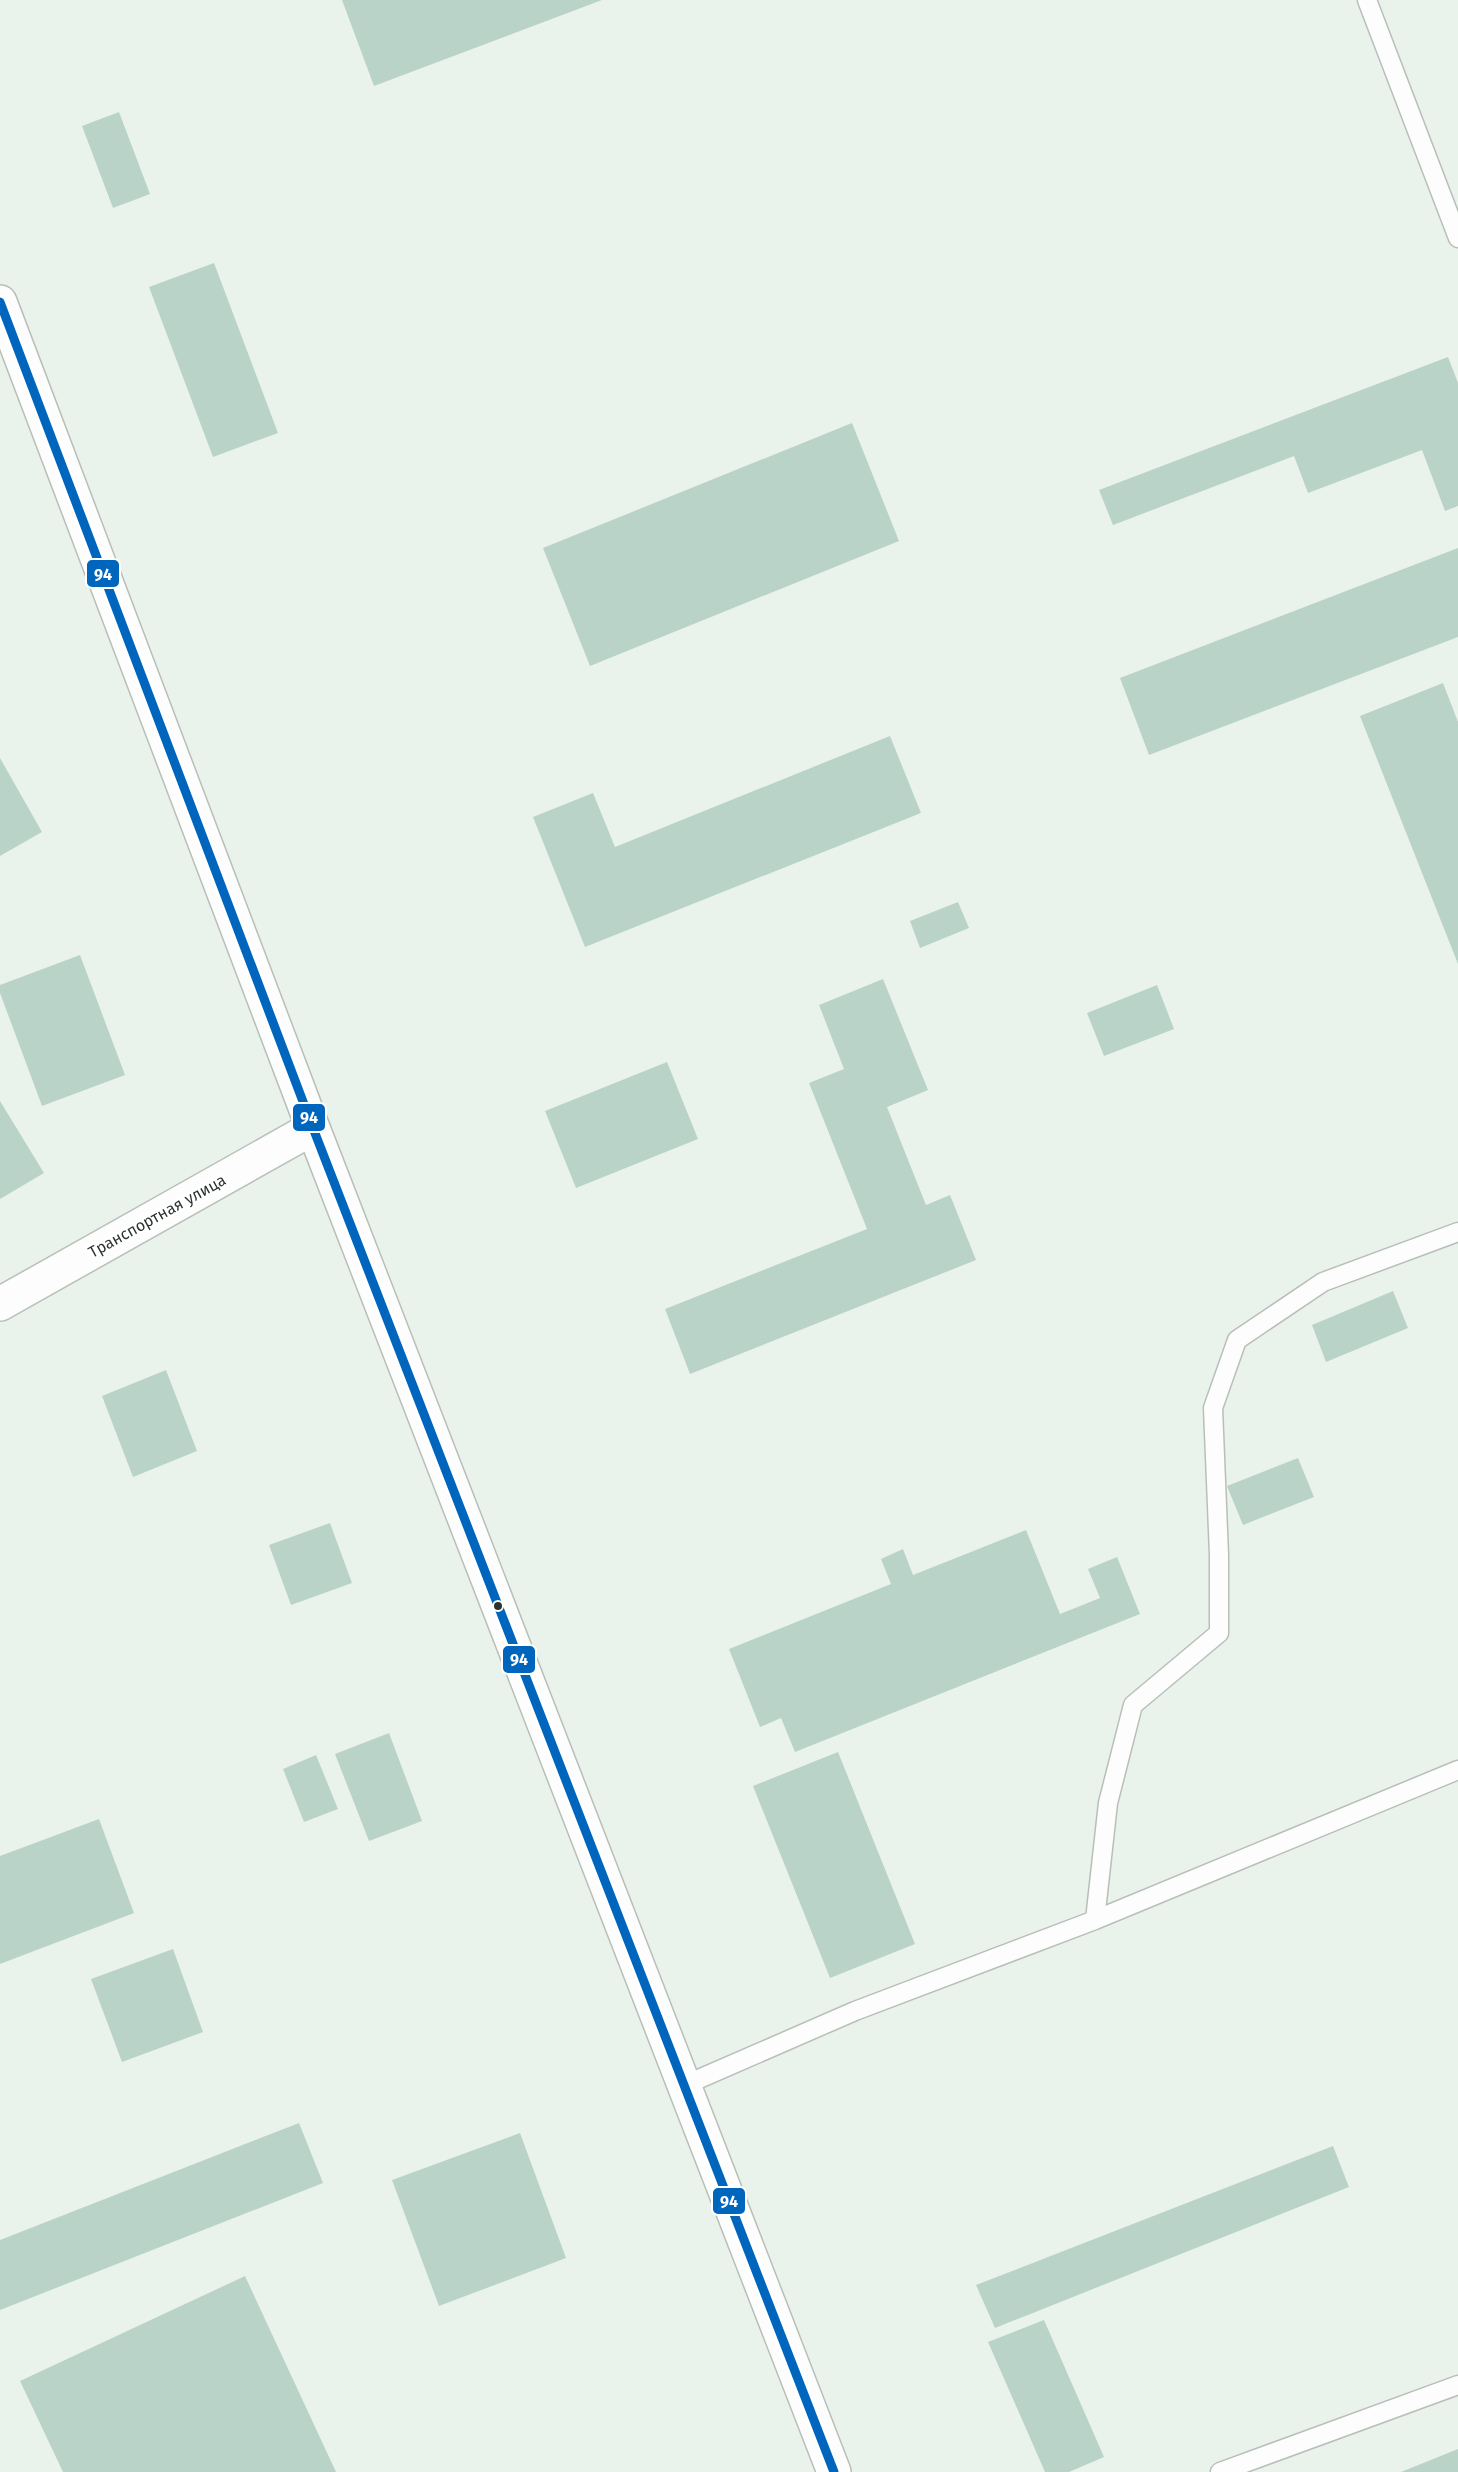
<svg xmlns="http://www.w3.org/2000/svg" width="1458" height="2472" font-family="'Fira Sans',sans-serif">
  <rect width="100%" height="100%" fill="#eaf3eb"/>
  <path fill="#bad3c8" d="M342 0H602L374 86Z
    M119 112 150 194 113 208 82 126Z
    M214 263 278 433 213 457 149 287Z
    M1448 357 1458 383V506L1445 511 1422 450 1308 493 1294 456 1113 525 1099 490Z
    M852 423 899 541 590 666 543 548Z
    M1458 548V637L1149 755 1120 678Z
    M1443 683 1458 722V964L1360 716Z
    M890 736 921 813 585 947 533 817 593 793 615 847Z
    M0 758 42 832 0 856Z
    M958 902 969 928 920 948 910 921Z
    M80 955 125 1075 42 1106 0 993V985Z
    M883 979 928 1090 887 1107 926 1205 950 1195 976 1260 690 1374 665 1309 867 1229 809 1083 844 1069 819 1005Z
    M1157 985 1174 1029 1104 1056 1087 1013Z
    M667 1062 698 1139 576 1188 545 1111Z
    M0 1101 44 1173 0 1199Z
    M1393 1291 1408 1328 1326 1362 1312 1325Z
    M166 1370 197 1451 133 1477 102 1396Z
    M1298 1458 1314 1497 1243 1525 1227 1486Z
    M330 1523 352 1583 291 1605 269 1545Z
    M1026 1530 1060 1614 1100 1598 1088 1569 1117 1557 1140 1614 795 1752 781 1718 760 1727 729 1649 891 1584 881 1559 903 1549 913 1575Z
    M389 1733 422 1821 369 1841 335 1754Z
    M838 1752 915 1944 830 1978 753 1786Z
    M316 1755 338 1809 304 1822 283 1769Z
    M99 1819 134 1913 0 1964V1856Z
    M173 1949 203 2032 122 2062 91 1979Z
    M299 2123 323 2183 0 2310V2240Z
    M520 2133 566 2258 439 2306 392 2180Z
    M1333 2146 1349 2187 995 2328 976 2285Z
    M245 2276 336 2472H63L20 2381Z
    M1044 2320 1104 2457 1069 2472H1045L988 2342Z
    M1458 2449V2472H1401Z"/>
  <g fill="none" stroke-linecap="round" stroke-linejoin="round">
    <defs>
      <path id="service" d="M1367 0 1458 238
        M1095 1920 1458 1770
        M685 2085 855 2011 1095 1920 1108 1803 1133 1705 1219 1633V1555L1213 1408 1237 1340 1323 1282 1458 1232
        M1220 2472 1458 2385"/>
      <path id="tertiary" d="M0 302 313 1128 834 2472
        M0 1304 313 1128"/>
    </defs>
    <use href="#service" stroke="#b8bfb9" stroke-width="21"/>
    <use href="#tertiary" stroke="#b8bfb9" stroke-width="36"/>
    <use href="#service" stroke="#fcfdfc" stroke-width="18"/>
    <use href="#tertiary" stroke="#fcfdfc" stroke-width="33"/>
    <defs>
      <path id="bus-1" d="M0 302 313 1128 834 2472"/>
    </defs>
    <use href="#bus-1" stroke="#fff" stroke-width="14"/>
    <use href="#bus-1" stroke="#0065bd" stroke-width="9"/>
  </g>
  <circle fill="#2c332d" stroke="#fff" stroke-width="2" cx="498" cy="1606" r="5"/>
  <g text-anchor="middle" dominant-baseline="central" stroke-width="6" stroke-linejoin="round" paint-order="stroke">
    <g font-size="16" fill="#2c332d" stroke="#fff">
      <text transform="translate(157 1216) rotate(-29)">Транспортная улица</text>
    </g>
  </g>
  <g stroke="#fff" stroke-width="2">
    <rect x="86" y="559" width="34" height="29" rx="6" fill="#0065bd"/>
    <rect x="292" y="1103" width="34" height="29" rx="6" fill="#0065bd"/>
    <rect x="502" y="1645" width="34" height="29" rx="6" fill="#0065bd"/>
    <rect x="712" y="2187" width="34" height="28" rx="6" fill="#0065bd"/>
  </g>
  <g font-size="16" text-anchor="middle" font-weight="bold" fill="#fff">
    <text x="103" y="580">94</text>
    <text x="309" y="1123">94</text>
    <text x="519" y="1665">94</text>
    <text x="729" y="2207">94</text>
  </g>
</svg>
